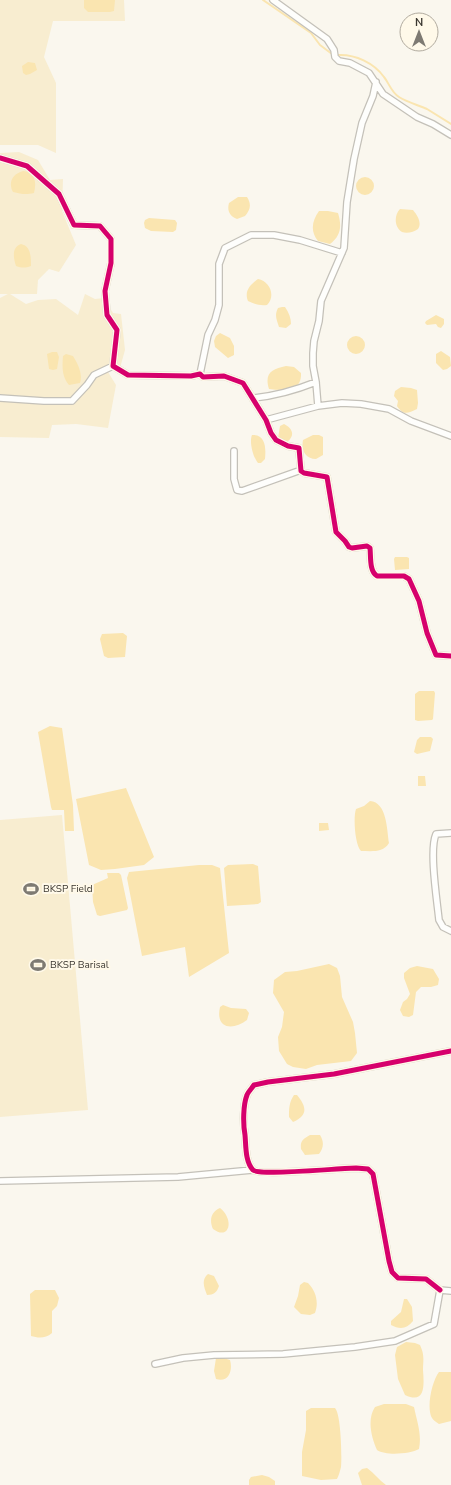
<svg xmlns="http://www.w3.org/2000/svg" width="451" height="1485" font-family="'Nunito Sans',sans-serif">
  <rect width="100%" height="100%" fill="#faf7ee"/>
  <path fill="#f8edd0" d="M0 0H124L125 21H53L44 57 56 83V153L38 145H0Z
    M19 152 38 160 50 180 63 179 62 211 76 245 59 272 49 269 38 280 37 294H10L26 304 38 300 56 299 78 315 85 294 95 299 104 298 113 313 121 314 125 350 120 368 108 372 116 385 108 428 76 424 52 425 49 438 0 437V298L8 294H0V153Z
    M62 815 88 1110 0 1117V820Z"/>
  <path fill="#fae5b0" d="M84 0H115L114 11 110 12H88L84 8Z
    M28 62 35 63 37 70 30 74 26 75 23 73 22 66Z
    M23 171 30 172C36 178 36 185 34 193 26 195 21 194 13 192 8 183 12 174 23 171Z
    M356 186a9 9 0 1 1 18 0a9 9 0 1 1-18 0Z
    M238 197H247C252 205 250 210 245 216L237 219C229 216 227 210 229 203Z
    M400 209 413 210C418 216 422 223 418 229 414 232 407 234 402 232 394 227 394 215 400 209Z
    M319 211H328L338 213C342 226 341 236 330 244L318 241C310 231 312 221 319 211Z
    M149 218 175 220 177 223 176 230 173 232 151 231 145 228 144 223 145 220Z
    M21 244C31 246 31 257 31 266 25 268 22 268 16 266 13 257 12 247 21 244Z
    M258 279C270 281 276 296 267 305 260 306 254 304 248 301 244 291 250 285 258 279Z
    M282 307H285C289 313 291 318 291 324L286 328 279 327C277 320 274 316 278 308Z
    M436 315 444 319V324L441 328 438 327 436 324 427 325 425 323 426 321Z
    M220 333 230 338 234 346V355L228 358 215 347 214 341 216 336Z
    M347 345a9 9 0 1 1 18 0a9 9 0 1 1-18 0Z
    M441 351 450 357 451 366 447 369 443 370 436 363V354Z
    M52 352H57L59 357 57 369 53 370 49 369 47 354Z
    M66 354 73 356C78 364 83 374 80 383L69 385C62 377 62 367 63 356Z
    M286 366 294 367 301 373C302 392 284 391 269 389 264 373 272 369 286 366Z
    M401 387 411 388 417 390 418 403 417 409C407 414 403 415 397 406L398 401 394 396 395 391Z
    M284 424C292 428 296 435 287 442L282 441 278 438 280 426Z
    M252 435C266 434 266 449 265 459L261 463H258C253 457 249 442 252 435Z
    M313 435H319L323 437V455L316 459C305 459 301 450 303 440Z
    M395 557H407L409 558V569L395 570 394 559Z
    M123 633 127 636 125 657 108 658 104 656 100 639 102 634Z
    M419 691H434L435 693 433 719 432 720 418 721 415 720V694Z
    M50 726 62 728 73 805 74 831H65L64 810H52L51 807 38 732Z
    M420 737H431L433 739 430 751 417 754 414 752 417 740Z
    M418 776H425L426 786H418Z
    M126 788 154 857 144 865 115 869 101 870 89 865 76 799Z
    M370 801C387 802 387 830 389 843 383 853 372 851 361 851 355 845 353 817 356 809L364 806Z
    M319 823H328L329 830 319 831Z
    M253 864 258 866 261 902 258 904 227 906 224 868 228 865Z
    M199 865H212L220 868 229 953 189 977 185 947 142 956 127 878 129 872Z
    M107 873H119L121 875 128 908 127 910 100 916 97 915 93 902 92 885 108 878Z
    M329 964 337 968 340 976 342 997 353 1022 355 1033 357 1053 351 1061 317 1065 306 1069 293 1067 287 1064 279 1051 278 1037 282 1027 284 1012 273 993 274 980 285 972 297 971Z
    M417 966 433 969 439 979 438 985 431 987H421L416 992 413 1015 409 1017 403 1016 400 1010 403 1002 407 999 410 994 404 978V973L410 968Z
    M223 1005 231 1008 246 1009 249 1013 247 1020C233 1031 215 1029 220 1007Z
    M294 1095H297C306 1106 309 1115 293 1122L289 1117C289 1109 289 1102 294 1095Z
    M310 1135H320C324 1141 324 1148 319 1154L305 1155 301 1149C300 1141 303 1139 310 1135Z
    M220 1208C235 1220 229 1241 213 1229 209 1220 211 1212 220 1208Z
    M208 1274 214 1276 219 1286C217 1292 214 1295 207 1295 204 1287 201 1280 208 1274Z
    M304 1282 308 1283C316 1291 319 1302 315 1313L310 1315 301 1314 294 1307 298 1296 300 1285Z
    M35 1290H55L59 1298 57 1306 52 1311V1333C45 1339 38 1338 31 1336L30 1294Z
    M404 1299H407L412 1307 413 1321C407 1329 400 1330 391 1325V1321L401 1312Z
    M406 1342 415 1343 420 1345C425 1356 423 1360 423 1370 424 1384 426 1405 405 1395L398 1379 395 1355 397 1347Z
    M220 1357 230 1360C233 1370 229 1383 216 1379L214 1371 216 1358Z
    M439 1372H451V1421L439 1424C436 1422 433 1420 432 1418 426 1408 432 1381 439 1372Z
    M384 1404H406L414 1407C417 1422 422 1434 419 1449 410 1454 386 1456 377 1450 371 1437 367 1419 375 1407Z
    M311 1408H335C341 1414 342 1457 341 1467 340 1471 339 1475 337 1479L321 1480 302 1476V1452L306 1430V1411Z
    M367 1468C374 1473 379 1480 386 1485H362L358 1473 362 1469Z
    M262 1475 269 1477 275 1481V1485H249V1480L251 1477Z"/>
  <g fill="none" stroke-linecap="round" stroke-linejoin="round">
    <path stroke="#fae5b0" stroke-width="2" d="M263 0 311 33 320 45 332 54
      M338 55C355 54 374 63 384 77 389 83 391 92 399 97 407 102 418 105 427 109 435 114 443 119 451 124"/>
    <defs>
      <path id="minor" d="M273 0 327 39 334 50 335 57 339 61 350 63 369 73 383 94 417 117 433 124 451 135
        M0 158 27 166 59 194 74 225 100 226 111 239V263L105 291 107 315 117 330 113 366 128 375 191 376 200 374 203 377 224 376 243 383 266 420 271 433 276 440 288 446 299 448 301 471 304 473 327 477 336 532 345 541 349 547 352 548 367 546 370 548C371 556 369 571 377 576H404L409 579 419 601 427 633 436 655 451 656
        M200 374 208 335 215 320 219 305V264L225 248 251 235H274L300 240 342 253
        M0 398 44 401H72L87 385 94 375 113 366
        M253 398C275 396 296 390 316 382
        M318 406 316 382 313 366V353L314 341 319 321 321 301 344 248 347 202 354 159 362 123 373 96 376 82
        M266 420 318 406 342 403 361 404 389 409 411 421 451 436
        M234 451V479L237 490 242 491 301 470
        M451 833 436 834C429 850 437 900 439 920L443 927 451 931
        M0 1181 178 1177 252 1170
        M440 1290 426 1279 398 1278 392 1272 389 1261 373 1174 368 1169 356 1168C342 1168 259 1176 253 1170 245 1162 246 1145 245 1135 243 1124 243 1105 247 1095 248 1092 252 1088 254 1085L268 1082 334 1074 451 1051
        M155 1364 183 1358 214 1355 283 1354 355 1347 395 1341 434 1324 440 1290 451 1291"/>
    </defs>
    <use href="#minor" stroke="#c4c1b9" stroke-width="8"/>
    <use href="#minor" stroke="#fefefc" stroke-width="5.5"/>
    <defs>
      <path id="cycleway" d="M0 158 27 166 59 194 74 225 100 226 111 239V263L105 291 107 315 117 330 113 366 128 375 191 376 200 374 203 377 224 376 243 383 266 420 271 433 276 440 288 446 299 448 301 471 304 473 327 477 336 532 345 541 349 547 352 548 367 546 370 548C371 556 369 571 377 576H404L409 579 419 601 427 633 436 655 451 656
        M440 1290 426 1279 398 1278 392 1272 389 1261 373 1174 368 1169 356 1168C342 1168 259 1176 253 1170 245 1162 246 1145 245 1135 243 1124 243 1105 247 1095 248 1092 252 1088 254 1085L268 1082 334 1074 451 1051"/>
    </defs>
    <use href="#cycleway" stroke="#fff9e9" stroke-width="8"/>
    <use href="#cycleway" stroke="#d6006c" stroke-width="5"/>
  </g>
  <defs>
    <symbol id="stadium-bare" viewBox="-9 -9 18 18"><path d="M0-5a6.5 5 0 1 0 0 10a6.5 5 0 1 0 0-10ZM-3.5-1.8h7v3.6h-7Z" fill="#7e7a72" stroke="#fff9e9" stroke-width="2.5" paint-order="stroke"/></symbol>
  </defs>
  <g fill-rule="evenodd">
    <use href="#stadium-bare" x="20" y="878" width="22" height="22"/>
    <use href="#stadium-bare" x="27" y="954" width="22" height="22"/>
  </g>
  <g text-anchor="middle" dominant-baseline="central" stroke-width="4" stroke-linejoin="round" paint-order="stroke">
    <g font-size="10" fill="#3b3730" stroke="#fff9e9" text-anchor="start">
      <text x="43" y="889">BKSP Field</text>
      <text x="50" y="965">BKSP Barisal</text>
    </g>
  </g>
  <g transform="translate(419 32)"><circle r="19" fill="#fff9e9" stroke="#b1ab9f"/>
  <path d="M0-3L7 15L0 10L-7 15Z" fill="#7e7a72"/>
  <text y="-6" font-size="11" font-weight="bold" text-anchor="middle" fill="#3b3730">N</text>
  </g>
</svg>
